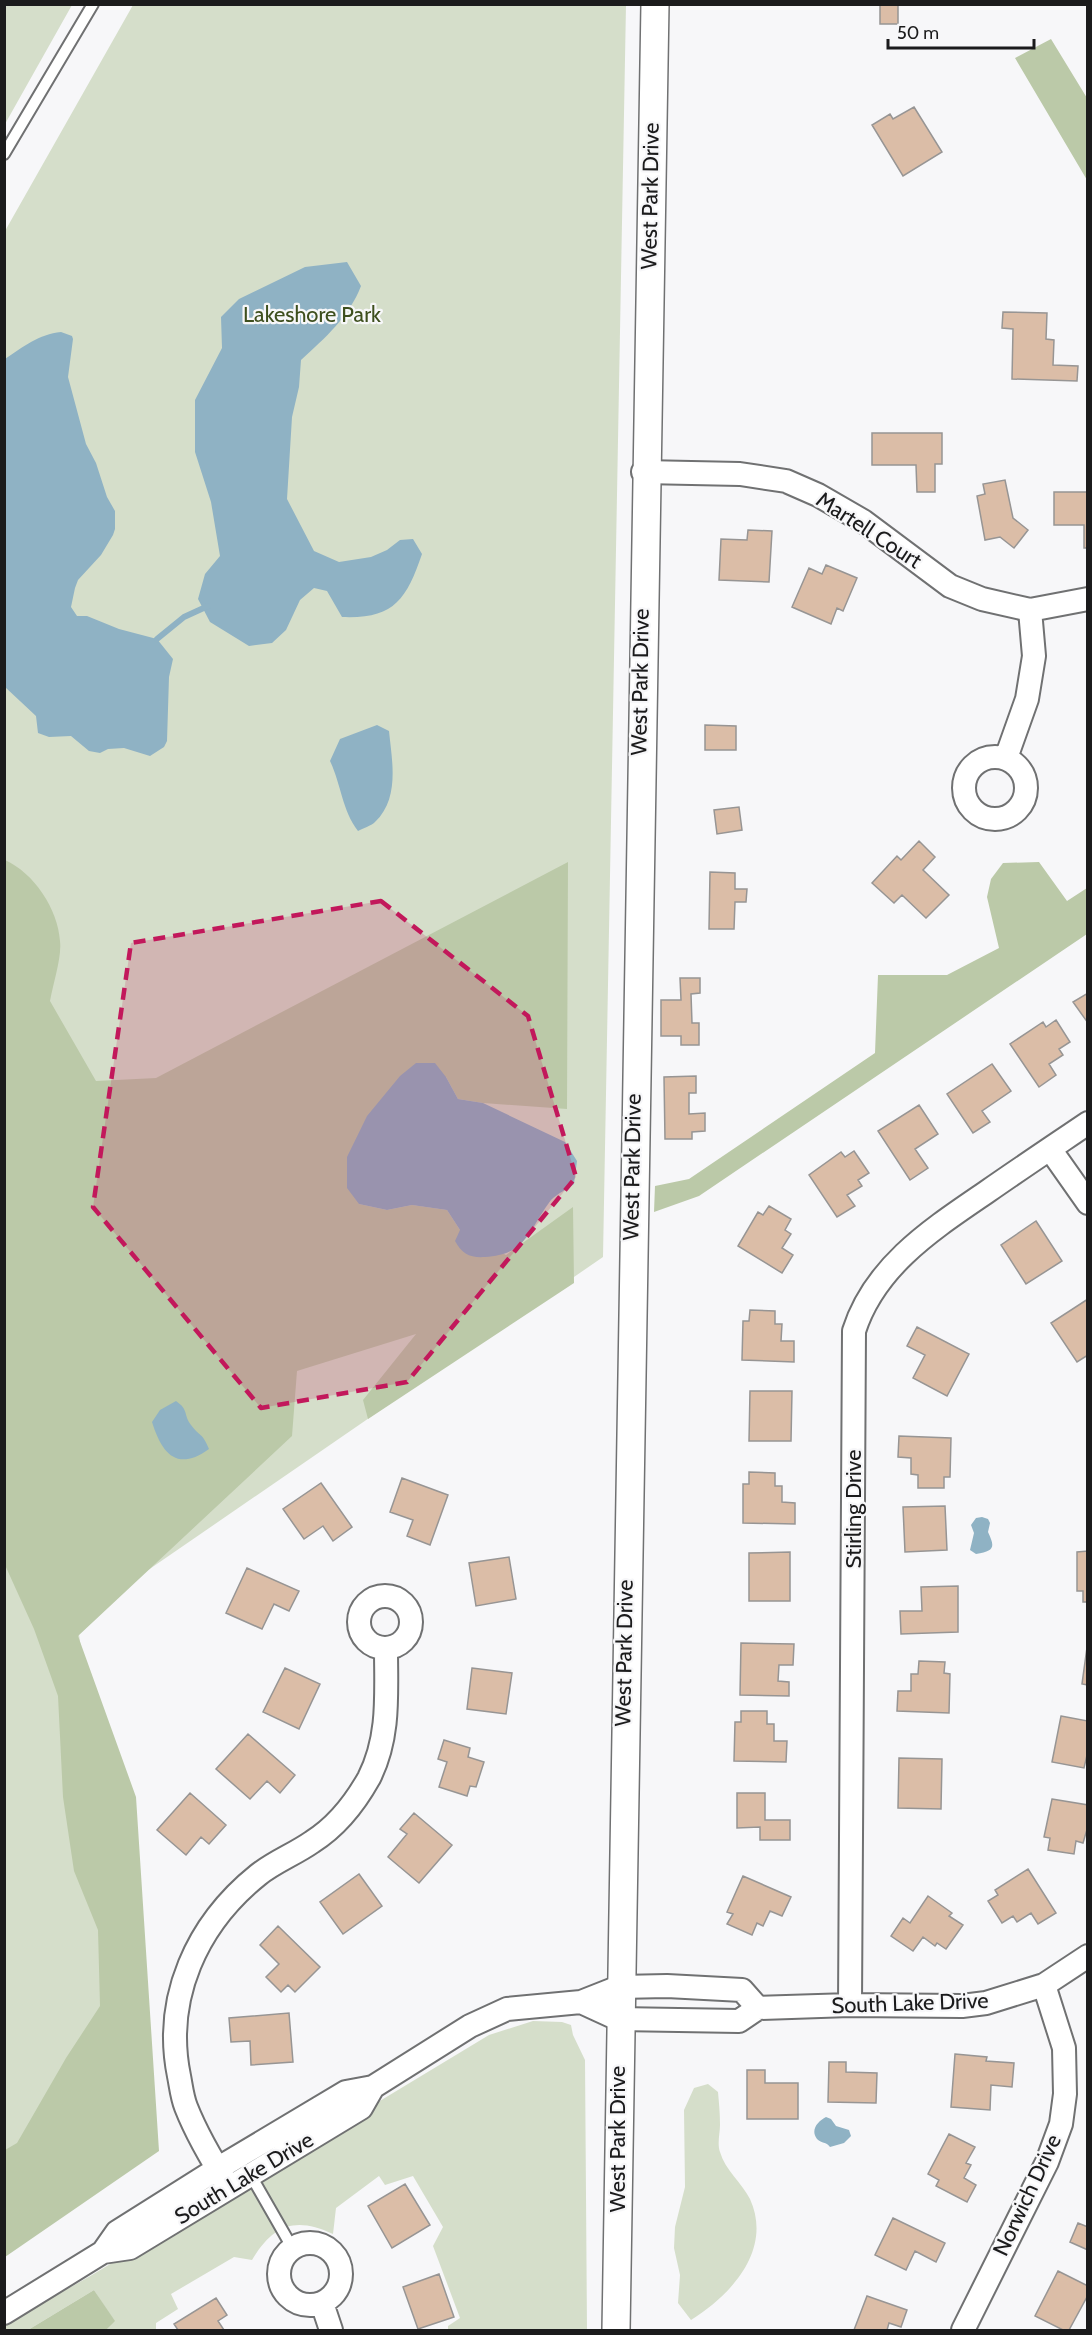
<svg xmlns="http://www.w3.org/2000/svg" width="1092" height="2335" font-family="Cabin,sans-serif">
  <rect width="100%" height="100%" fill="#f7f7f9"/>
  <path fill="#d5deca" d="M5 4 72 5 5 124 4 5Z
    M133 5H626L603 1257 77 1619 133 2043 5 2181V231Z
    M533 2021 562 2022 571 2025 573 2035 585 2060 587 2330H448V2326L460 2318 433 2246 443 2227 413 2176 385 2185 379 2176 336 2208 333 2234C295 2216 273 2225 252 2260L234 2257 171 2294 178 2309 156 2323V2330H106L114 2321 94 2290 28 2330H5L4 2325 92 2275 489 2035Z
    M708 2084 718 2092C719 2103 720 2114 720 2125 720 2133 717 2144 720 2152 725 2170 742 2183 750 2199 773 2250 731 2295 691 2320L678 2303 680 2275 674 2248 675 2227 685 2187 684 2110 694 2088Z"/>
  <path fill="#bbc9a8" d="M1051 39 1087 98V180L1015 58Z
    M5 860C34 873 58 909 60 941 62 957 53 984 50 1001L96 1081 156 1078 568 862 567 1109 483 1103 458 1099 446 1077 359 1204 387 1210 412 1205 447 1210 460 1230 506 1255 573 1207 574 1283 368 1419 363 1400 416 1334 297 1371 292 1436 78 1636 136 1797 159 2151 5 2257V2150L17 2143 66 2058 100 2006 98 1930 74 1871 63 1797 58 1696 34 1629 5 1565Z
    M1039 862 1067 901 1087 888V934L699 1196 654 1212 655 1186 689 1179 875 1053 878 975H947L999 948 987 897 991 879 1003 863Z
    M94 2290 115 2321 106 2330H28Z"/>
  <path fill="#8fb2c4" d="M347 262 361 286C349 317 326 337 301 360L299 387 292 417 287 499 314 551 339 562 371 557 387 550 400 540 413 539 422 554C406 601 393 619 342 617L327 591 314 588 300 600 286 630 272 643 249 646 210 622 198 599 205 574 220 556 211 502 195 452V400L222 348 221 317 239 299 305 267Z
    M61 332 72 336 73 339 68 377 86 444 96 463 107 497 115 511V529L113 535 101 555 78 580 75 588 71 607 77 616H87L119 629 157 639 173 659 169 677 167 741 164 747 150 756 124 748 108 749 100 753 89 751 71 736 49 737 38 733 36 716 5 687V359C23 347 39 334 61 332Z
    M377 725 389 731C392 761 400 798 375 822 371 826 363 828 358 831 342 810 341 784 330 761L340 739Z
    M416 1063H435L446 1077 458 1099 483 1103 565 1142 577 1161 574 1184C567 1189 557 1194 551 1200 529 1229 527 1255 485 1257 470 1258 462 1254 455 1241L460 1230 447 1210 412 1205 387 1210 359 1204 347 1188V1157L367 1116 400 1076Z
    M176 1401C189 1410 183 1414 191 1425 200 1437 202 1432 209 1449 177 1472 162 1454 152 1422L160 1410Z
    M982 1517 988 1519 990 1523 988 1532C995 1547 995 1551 976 1554L970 1550 974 1533 971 1525 976 1518Z
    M826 2117 831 2119 836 2126 849 2130 851 2136 844 2143 830 2147C826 2141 822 2144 817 2139 810 2130 818 2121 826 2117Z"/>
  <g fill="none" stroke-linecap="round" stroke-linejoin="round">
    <path stroke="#8fb2c4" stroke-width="6" d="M157 639 184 617 208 606"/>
  </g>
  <path fill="#dbbda7" stroke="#979594" stroke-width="1.5" d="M880 4H898V24H880Z
    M914 107 942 152 903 176 872 125 890 114 893 119Z
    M1003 312 1047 313 1046 339 1054 340 1053 365 1078 366 1077 381 1012 379 1013 329 1002 328Z
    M872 433H942V464H935V492H917L916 465H872Z
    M1005 480 1013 518 1028 530 1014 548 1000 537 985 540 977 496 985 494 983 484Z
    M1054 492H1088V548H1084V525H1054Z
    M748 530 772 531 769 582 719 580 721 539 747 540Z
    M826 565 857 578 843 611 837 608 831 624 792 607 809 568 822 574Z
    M705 725 736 726V750H705Z
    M739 807 742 830 717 834 714 810Z
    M919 841 935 857 923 870 949 895 926 918 902 895 894 903 872 883 897 856 901 860Z
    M710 872 735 873V889H747L746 902H735L734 929H709Z
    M680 978H700V993L691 994 692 1023H699V1045H681V1036H661V1000H681Z
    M1088 993V1023L1073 1002Z
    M1056 1020 1070 1042 1059 1049 1063 1055 1049 1064 1056 1075 1039 1087 1010 1044 1043 1022 1046 1027Z
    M992 1064 1011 1091 982 1111 990 1122 973 1133 947 1094Z
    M696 1076V1093H689V1114L705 1113V1131L692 1132V1139H665L664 1077Z
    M919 1105 938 1134 915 1149 928 1168 910 1180 878 1131Z
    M854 1151 869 1173 858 1180 862 1186 847 1195 855 1206 837 1217 809 1175 841 1152 845 1157Z
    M769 1206 791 1219 785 1230 791 1234 782 1248 793 1255 782 1273 738 1246 758 1212 763 1215Z
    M1036 1221 1062 1261 1026 1284 1001 1245Z
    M1088 1299V1355L1077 1362 1051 1323Z
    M750 1310 775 1311V1324H782L781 1341H794V1362L742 1360 743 1321H749Z
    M917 1327 969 1354 947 1396 913 1378 925 1355 907 1346Z
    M750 1391H792L791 1441H749Z
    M899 1436 951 1438 950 1477H944V1488H918V1475L911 1474V1458L898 1457Z
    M749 1472 775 1473V1486H782V1502L795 1503V1524L743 1523V1484H749Z
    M402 1478 448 1495 430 1545 407 1536 413 1520 390 1512Z
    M321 1483 352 1527 333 1541 323 1526 304 1539 283 1509Z
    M945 1506 947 1550 905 1552 903 1507Z
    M1088 1551V1602H1083V1591H1077V1552Z
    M790 1552V1601H749V1553Z
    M509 1557 516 1599 476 1606 469 1563Z
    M247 1568 299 1591 289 1611 274 1604 262 1629 226 1613Z
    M958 1586V1632L901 1634 900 1611H922L921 1587Z
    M1088 1640V1685L1082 1684Z
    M741 1643 794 1644 793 1665H779L778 1681 789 1682V1696L740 1695Z
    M919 1661 945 1662 944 1673 950 1674 949 1713 897 1711 898 1691H911V1674H918Z
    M285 1668 320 1684 299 1729 263 1712Z
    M472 1668 512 1673 506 1714 467 1709Z
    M741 1711H767V1724H774V1741H787L786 1762 734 1761 735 1722H741Z
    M1061 1716 1088 1721V1751L1084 1768 1052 1762Z
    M248 1734 295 1775 280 1793 267 1781 250 1799 216 1769Z
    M444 1740 470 1748 468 1757 484 1762 476 1787 470 1786 467 1796 439 1787 447 1762 438 1759Z
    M899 1758 942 1759 941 1809 898 1808Z
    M190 1793 226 1825 209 1844 201 1837 186 1855 157 1830Z
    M737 1793H765V1820H790V1840H760V1827L737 1828Z
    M1052 1799 1088 1805V1826L1083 1843 1076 1841 1074 1854 1048 1850 1050 1838 1044 1837Z
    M414 1813 452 1845 419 1883 388 1857 407 1834 400 1829Z
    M1028 1869 1056 1913 1038 1924 1031 1913 1017 1922 1013 1916 1002 1923 988 1901 998 1895 995 1890Z
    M359 1874 382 1906 343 1934 320 1902Z
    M743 1876 791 1897 782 1916 770 1911 763 1926 757 1923 752 1935 727 1924 733 1914 727 1912Z
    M928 1896 952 1913 949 1916 963 1925 946 1949 937 1943 935 1946 923 1937 913 1951 891 1936 903 1918 910 1923Z
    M278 1926 320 1967 295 1992 288 1985 281 1992 266 1977 279 1964 260 1945Z
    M289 2013 293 2062 251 2065 250 2041 231 2042 229 2018Z
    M955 2054 987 2057 986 2061 1014 2063 1012 2087 991 2085 990 2110 951 2107Z
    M829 2062H846V2072L877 2073 876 2103 828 2102Z
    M747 2070H765V2083H798V2119H747Z
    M949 2134 975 2147 966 2163 971 2165 964 2178 976 2185 967 2202 936 2186 939 2180 928 2174Z
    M405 2184 430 2225 392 2248 368 2206Z
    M893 2218 945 2243 936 2262 915 2251 906 2270 875 2255Z
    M1078 2223 1088 2227V2250L1070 2242Z
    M1058 2271 1088 2286V2295L1069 2330H1063L1035 2316Z
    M439 2274 454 2317 418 2329 403 2287Z
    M867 2296 907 2310 901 2327 889 2323 887 2330H854Z
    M216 2298 227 2315 218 2321 224 2330H178L174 2324Z"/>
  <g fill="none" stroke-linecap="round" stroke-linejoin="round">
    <defs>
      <path id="service" d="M4 154 93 4
        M250 2174 293 2249"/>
      <path id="minor" d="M643 472 740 474 786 481 818 495 863 521 950 586 982 599 1030 610 1088 599
        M964 788a31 31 0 1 1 62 0a31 31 0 1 1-62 0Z
        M1006 758 1027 699 1034 656 1030 610
        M1050 1149 1088 1203
        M359 1622a26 26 0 1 1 52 0a26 26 0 1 1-52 0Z
        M581 2002 618 2019 739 2021 758 2008 850 2005 962 2006 986 2003 1044 1985 1088 1956
        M850 2005 854 1331C875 1265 934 1228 988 1191 1021 1168 1054 1146 1088 1123
        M229 2187C213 2162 197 2135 186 2107 182 2097 181 2086 179 2076 163 1998 197 1924 258 1875 274 1862 295 1854 312 1842 336 1827 355 1803 369 1778 390 1737 386 1693 386 1649
        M279 2274a31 31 0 1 1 62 0a31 31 0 1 1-62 0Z
        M103 2252 117 2232 217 2169 346 2092 373 2087 470 2026 507 2009 581 2002 619 1987 667 1986 742 1990 758 2008
        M322 2303 331 2330
        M4 2313 103 2252 130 2248 361 2108 373 2087
        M963 2330 1047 2162 1061 2124 1065 2094 1064 2048 1044 1985"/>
      <path id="tertiary" d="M616 2330C622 1555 636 780 655 4"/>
    </defs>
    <use href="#service" stroke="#707172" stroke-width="14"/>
    <use href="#minor" stroke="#707172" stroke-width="26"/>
    <use href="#tertiary" stroke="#707172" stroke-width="30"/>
    <use href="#service" stroke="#fff" stroke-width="10"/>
    <use href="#minor" stroke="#fff" stroke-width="22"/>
    <use href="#tertiary" stroke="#fff" stroke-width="27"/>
  </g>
  <path fill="#c2185b" fill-opacity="0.2" stroke="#c2185b" stroke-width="4.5" stroke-dasharray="12 8" stroke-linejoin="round" d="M381 901 528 1016 576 1177 407 1382 261 1408 93 1207 131 943Z"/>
  <g text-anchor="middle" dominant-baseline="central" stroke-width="4.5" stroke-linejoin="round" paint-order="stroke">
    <g font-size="22" fill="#1b1b1c" stroke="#f7f7f9">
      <text transform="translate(650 196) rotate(-89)">West Park Drive</text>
      <text transform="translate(869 530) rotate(33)">Martell Court</text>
      <text transform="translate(640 682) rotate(-89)">West Park Drive</text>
      <text transform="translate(632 1167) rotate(-89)">West Park Drive</text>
      <text transform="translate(853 1509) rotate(-90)">Stirling Drive</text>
      <text transform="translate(624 1653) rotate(-89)">West Park Drive</text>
      <text transform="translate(910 2003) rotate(-2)">South Lake Drive</text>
      <text transform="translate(617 2139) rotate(-90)">West Park Drive</text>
      <text transform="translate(244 2178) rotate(-31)">South Lake Drive</text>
      <text transform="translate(1027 2195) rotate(-65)">Norwich Drive</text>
    </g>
    <g font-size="22" fill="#3e4f1e" stroke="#f7f7f9">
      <text x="312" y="314">Lakeshore Park</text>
    </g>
  </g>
  <rect width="1092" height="2335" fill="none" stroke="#1b1b1c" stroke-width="12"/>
  <path d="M888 39v9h146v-9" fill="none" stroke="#1b1b1c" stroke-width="3"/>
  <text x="897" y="39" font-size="18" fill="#1b1b1c" stroke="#f7f7f9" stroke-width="4.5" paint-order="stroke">50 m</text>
</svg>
